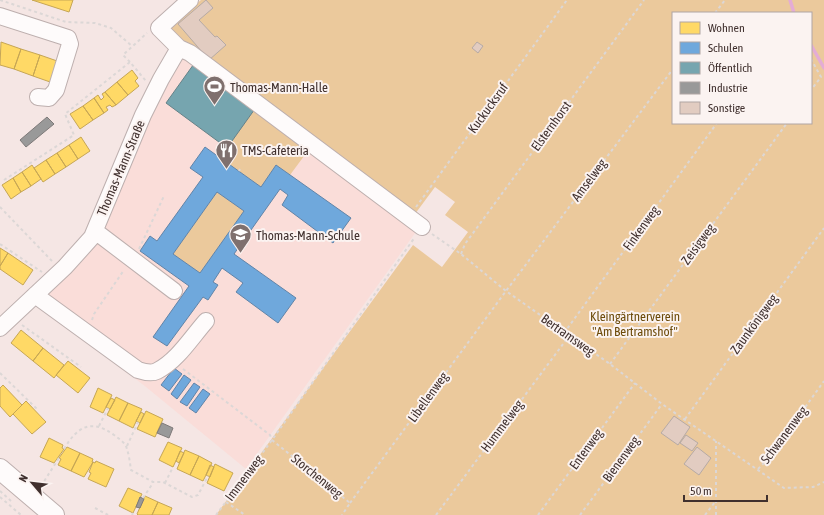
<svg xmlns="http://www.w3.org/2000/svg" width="824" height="515" font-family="'Asap Condensed',sans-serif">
  <rect width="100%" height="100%" fill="#f5e6e4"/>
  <path fill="#faddd9" d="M185 55 418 229 246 469 146 387 36 302 69 271 154 107Z"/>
  <path fill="#ebc99c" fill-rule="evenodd" d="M201 0H824V515H216L413 245 442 267 468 232 445 215 455 202 435 187 415 214 188 47 168 28ZM673 13H811V123H673Z
    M255 108 310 148 290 175 276 165 261 187 220 158Z
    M217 192 244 211 200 273 173 254Z"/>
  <path fill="#ffd966" stroke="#c6a655" d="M32 0H73L69 12Z
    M1 42 21 49 14 69 0 65Z
    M21 49 40 55 33 76 14 69Z
    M40 55 60 62 53 83 33 76Z
    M132 70 138 78 135 81 139 86 128 95 117 82Z
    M117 82 128 95 116 105 105 92Z
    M105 92 116 105 112 107 110 105 106 107 108 110 104 113 94 98 98 95 101 100 104 97 102 94Z
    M94 98 104 113 93 120 83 106Z
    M83 106 93 120 80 129 70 114Z
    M81 137 90 151 78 159 69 145Z
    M69 145 78 159 66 167 57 153Z
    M57 153 66 167 55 174 46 160Z
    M46 160 55 174 43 182 34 168Z
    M32 165 41 179 31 186 22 172Z
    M22 172 31 186 21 192 13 178Z
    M13 178 21 192 11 199 2 185Z
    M0 248 8 253 0 266Z
    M8 253 33 270 23 285 0 269V266Z
    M21 330 43 348 33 361 11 343Z
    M43 348 64 365 54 378 33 361Z
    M68 361 90 378 78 393 56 375Z
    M3 385 22 405 10 417 0 406V388Z
    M98 388 112 395 103 413 90 407Z
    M116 397 128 403 119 421 107 415Z
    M111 398 115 400 110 409 106 407Z
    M26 401 46 422 32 434 13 414Z
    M128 403 142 409 133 428 119 421Z
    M146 411 163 419 155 437 137 429Z
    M141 412 144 414 140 423 136 421Z
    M49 438 63 445 62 448 64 449 54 463 40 457Z
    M168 442 182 448 173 467 159 460Z
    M67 447 80 453 71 471 58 465 61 459 59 458Z
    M185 450 199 456 190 475 177 469Z
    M180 451 184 453 179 463 176 461Z
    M80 453 93 459 92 462H93L84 477 71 471Z
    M199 456 212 463 203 481 190 475Z
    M96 461 114 469 106 487 88 479 91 473 89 472 93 462 95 463Z
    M215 464 233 473 224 491 207 483Z
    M210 465 214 467 210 477 206 475Z
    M128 488 142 494 133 513 119 506Z
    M145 496 158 502 152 515H138L137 514Z
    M158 502 172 508 169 515H152Z"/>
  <path fill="#6fa8dc" stroke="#6184a8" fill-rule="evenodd" d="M205 147 261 187 276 165 351 218 333 243 282 205 288 195 280 189 234 254 296 298 278 323 236 292 243 283 222 268 213 282 218 285 208 300 203 297 167 346 153 337 189 286 140 251 150 236 157 241 203 177 190 168ZM217 192 244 211 200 273 173 254Z
    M174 368 182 374 169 391 161 385Z
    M184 375 191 380 177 399 171 394Z
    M194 383 200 387 187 406 180 402Z
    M203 389 210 394 196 413 189 408Z"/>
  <path fill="#76a5af" stroke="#668288" d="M196 61 257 106 227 148 166 103Z"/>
  <path fill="#999" stroke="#7e7a79" d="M47 117 54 124 26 147 20 140Z
    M162 423 173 428 169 438 157 433Z
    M140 497 144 499 140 508 136 507Z"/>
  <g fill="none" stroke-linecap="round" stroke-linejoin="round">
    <path stroke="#e4acd5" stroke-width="3.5" d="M790 0 794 13
      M811 45 824 68"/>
  </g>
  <path fill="#e2ccc1" stroke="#b6aaa5" d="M206 0 213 8 199 20 215 37 217 36 226 45 209 60 178 24Z
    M477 42 483 46 478 53 472 48Z
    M674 416 690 427 678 445 661 433Z
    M686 435 698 443 692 451 680 443Z
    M697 447 711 458 699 475 684 464Z"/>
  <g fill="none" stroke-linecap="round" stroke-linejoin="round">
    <defs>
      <path id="minor" d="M190 0 159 28 179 48 190 53 422 227
        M0 16 68 38 70 44 56 90 49 98 38 97
        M95 231 174 291
        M35 295 138 370C144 372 151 374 157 371 177 361 191 338 206 321
        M0 328 65 267 92 237 143 115 161 79 179 48"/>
      <path id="major" d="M0 469 54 515"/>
    </defs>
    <use href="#minor" stroke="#bdafae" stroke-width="18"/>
    <use href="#major" stroke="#bdafae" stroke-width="22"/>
    <path stroke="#dcd7d6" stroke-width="2" stroke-dasharray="3 3" stroke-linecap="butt" d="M0 0 66 22 95 23 111 28 132 46
      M715 13 725 0
      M811 59 821 77 811 90
      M130 62 123 55 147 33
      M239 171 240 169
      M4 180 74 135 65 114 130 62 146 81
      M0 207 52 261
      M416 207 567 0
      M432 234 461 254 506 291 610 364 662 404 784 488 813 487 824 482
      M0 244 42 272
      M139 249 164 196
      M461 254 465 244 644 0
      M92 320 94 314 124 270
      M22 325 81 367
      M564 333 717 123
      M610 364 787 123
      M183 369 270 435 272 440
      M0 373 38 410
      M685 419 824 228
      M99 426 108 408
      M272 440 350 503 342 515
      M127 446 138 422
      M64 449C77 427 91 418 114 435 119 439 125 442 127 449 129 455 130 463 131 470L153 482H163L192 497 198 495 208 476
      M758 469 768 459 824 381
      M165 483 173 467
      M41 486 59 458
      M0 491 11 501
      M0 497 21 515
      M143 498 153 483
      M226 502 245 515
      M350 503 506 291 673 69
      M95 508 108 515
      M132 515 133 513
      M216 515 272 440 415 237
      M436 515 569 336
      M538 515 635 383
      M580 515 662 404
      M705 515 715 502
      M716 515V441"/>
    <use href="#minor" stroke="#fefbfb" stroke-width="16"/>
    <use href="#major" stroke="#fefbfb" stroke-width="20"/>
  </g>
  <defs>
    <symbol id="stadium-pin" viewBox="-11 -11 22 30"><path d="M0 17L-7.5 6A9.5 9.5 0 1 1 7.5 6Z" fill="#7f706e" stroke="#fbf3f1"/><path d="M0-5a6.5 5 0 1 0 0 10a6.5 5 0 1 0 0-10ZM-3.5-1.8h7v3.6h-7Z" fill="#fff"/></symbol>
    <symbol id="restaurant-pin" viewBox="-11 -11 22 30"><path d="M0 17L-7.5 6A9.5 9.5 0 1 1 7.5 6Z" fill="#7f706e" stroke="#fbf3f1"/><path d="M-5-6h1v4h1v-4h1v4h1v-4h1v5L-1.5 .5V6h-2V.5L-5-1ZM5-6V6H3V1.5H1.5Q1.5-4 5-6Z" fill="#fff"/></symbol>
    <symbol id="school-pin" viewBox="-11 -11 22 30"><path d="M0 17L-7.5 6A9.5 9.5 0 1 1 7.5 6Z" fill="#7f706e" stroke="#fbf3f1"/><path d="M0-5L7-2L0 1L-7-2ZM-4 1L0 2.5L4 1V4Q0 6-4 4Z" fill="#fff"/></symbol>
  </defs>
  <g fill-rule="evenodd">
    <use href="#stadium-pin" x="202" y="74" width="25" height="34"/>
    <use href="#restaurant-pin" x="214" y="138" width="25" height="34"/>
    <use href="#school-pin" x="228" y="222" width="25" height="34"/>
  </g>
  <g text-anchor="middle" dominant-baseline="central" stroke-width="4" stroke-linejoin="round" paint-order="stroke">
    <g font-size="13" fill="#40302e" stroke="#fbf3f1" text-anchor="start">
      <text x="230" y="87">Thomas-Mann-Halle</text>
      <text x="242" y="150">TMS-Cafeteria</text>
      <text x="256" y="235">Thomas-Mann-Schule</text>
    </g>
    <g font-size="13" fill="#40302e" stroke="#fbf3f1">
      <text transform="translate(488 108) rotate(-54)">Kuckucksruf</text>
      <text transform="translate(551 126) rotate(-54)">Elsternhorst</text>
      <text transform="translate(121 168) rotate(-67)">Thomas-Mann-Straße</text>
      <text transform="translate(589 180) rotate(-53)">Amselweg</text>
      <text transform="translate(641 228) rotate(-54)">Finkenweg</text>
      <text transform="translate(698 244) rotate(-54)">Zeisigweg</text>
      <text transform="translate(754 324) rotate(-54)">Zaunkönigweg</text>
      <text transform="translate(568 335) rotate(35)">Bertramsweg</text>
      <text transform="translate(428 397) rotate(-54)">Libellenweg</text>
      <text transform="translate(502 426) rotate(-53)">Hummelweg</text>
      <text transform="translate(784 435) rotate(-53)">Schwanenweg</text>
      <text transform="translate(586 449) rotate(-54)">Entenweg</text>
      <text transform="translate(621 459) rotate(-54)">Bienenweg</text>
      <text transform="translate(317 476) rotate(39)">Storchenweg</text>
      <text transform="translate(244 478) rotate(-53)">Immenweg</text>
    </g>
    <g font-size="13" fill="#6d4b0a" stroke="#fbf3f1">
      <text x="635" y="316">Kleingärtnerverein<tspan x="635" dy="15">"Am Bertramshof"</tspan></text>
    </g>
  </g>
  <rect x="672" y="12" width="140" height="112" fill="#fbf3f1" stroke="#b0a5a3"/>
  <rect x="680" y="22" width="20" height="12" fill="#ffd966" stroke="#b0a5a3"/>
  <text x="708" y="32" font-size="12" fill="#40302e">Wohnen</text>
  <rect x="680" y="42" width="20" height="12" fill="#6fa8dc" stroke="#b0a5a3"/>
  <text x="708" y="52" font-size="12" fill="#40302e">Schulen</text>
  <rect x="680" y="62" width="20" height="12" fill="#76a5af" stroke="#b0a5a3"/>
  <text x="708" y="72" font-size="12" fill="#40302e">Öffentlich</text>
  <rect x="680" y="82" width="20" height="12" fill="#999999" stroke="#b0a5a3"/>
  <text x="708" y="92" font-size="12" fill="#40302e">Industrie</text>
  <rect x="680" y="102" width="20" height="12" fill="#e2ccc1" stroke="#b0a5a3"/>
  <text x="708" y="112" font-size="12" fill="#40302e">Sonstige</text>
  <g transform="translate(32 483) rotate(298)" stroke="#fbf3f1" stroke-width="3" paint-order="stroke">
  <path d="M0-3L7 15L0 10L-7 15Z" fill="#40302e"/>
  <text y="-6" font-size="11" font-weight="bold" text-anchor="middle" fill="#40302e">N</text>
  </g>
  <path d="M684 495v6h83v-6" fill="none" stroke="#40302e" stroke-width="2"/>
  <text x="690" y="495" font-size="12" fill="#40302e" stroke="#fbf3f1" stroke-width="3" paint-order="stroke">50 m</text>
</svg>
